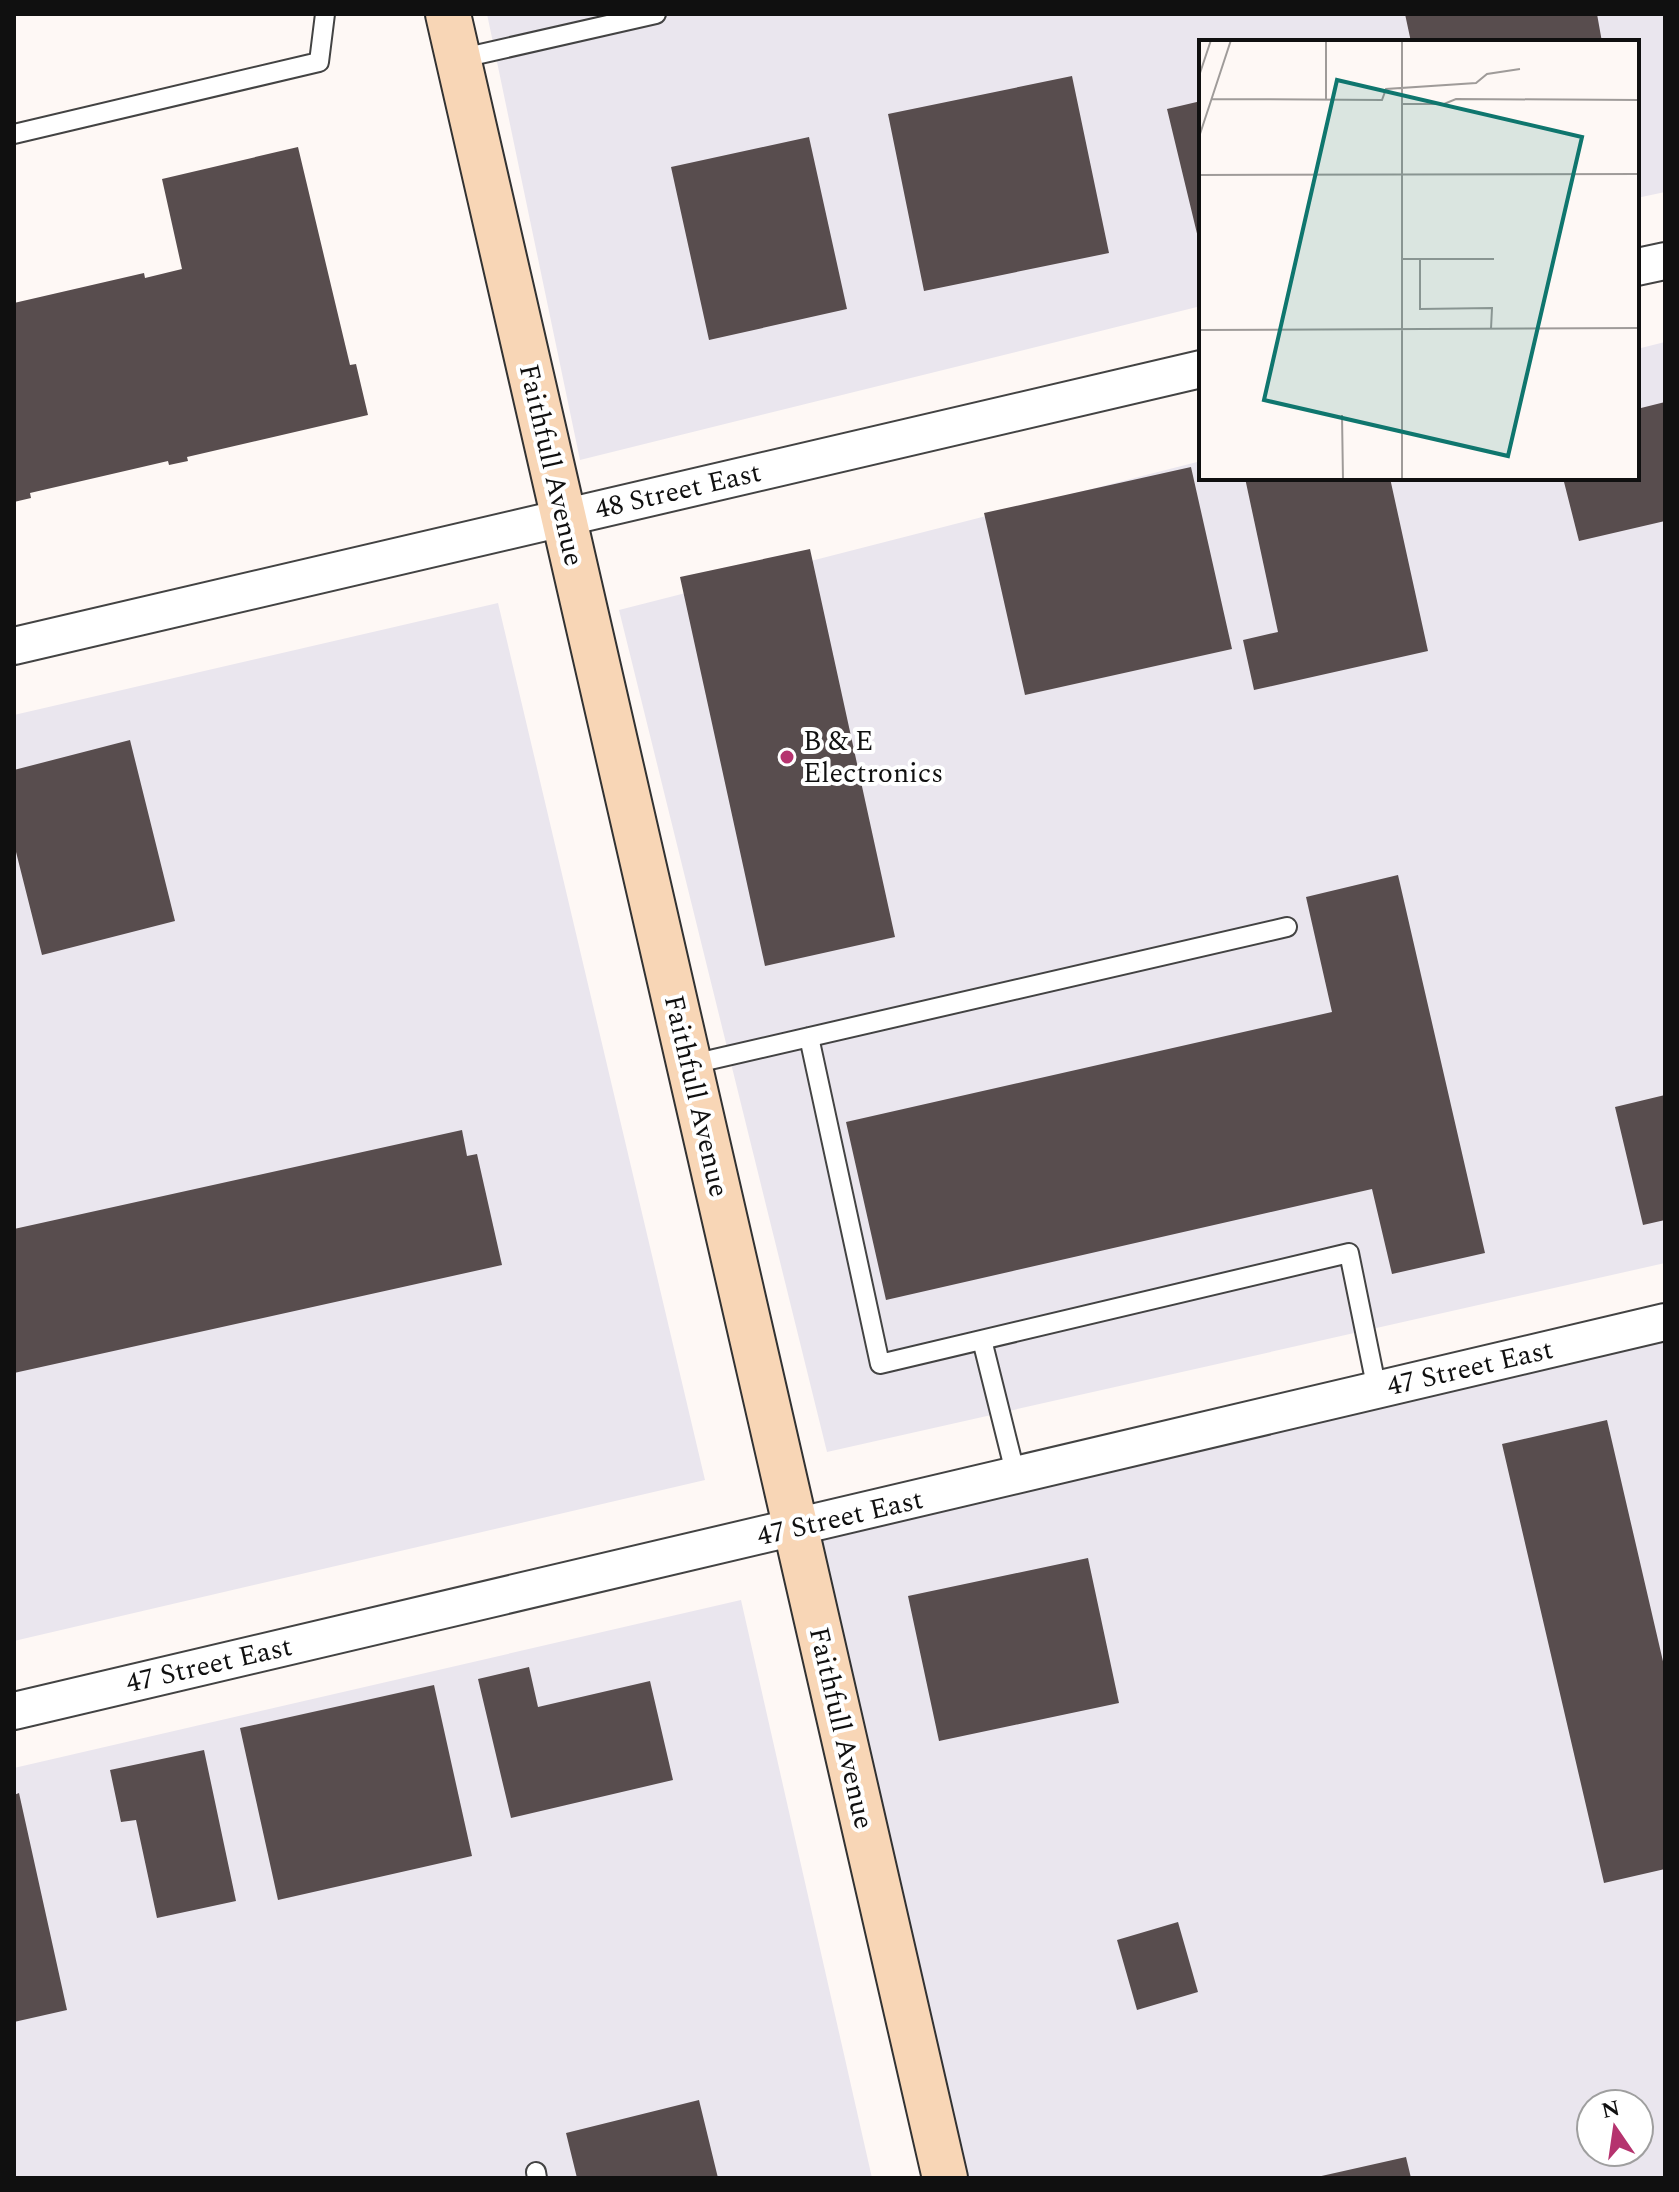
<svg xmlns="http://www.w3.org/2000/svg" width="1679" height="2192" font-family="Spectral,serif">
  <rect width="100%" height="100%" fill="#fef8f5"/>
  <path fill="#eae6ee" fill-rule="evenodd" d="M487 14H1665V192L1637 198V42H1201V306L580 460Z
    M1665 342V1263L827 1452 619 610 1201 461V478H1637V349Z
    M498 603 705 1480 14 1641V715Z
    M1665 1322V2178H945L794 1528ZM1591 2104H1639V2152H1591Z
    M741 1600 872 2178H14V1768Z"/>
  <path fill="#584d4e" d="M1405 14H1597L1602 42H1411Z
    M1072 76 1109 253 924 291 888 114Z
    M1201 101V246H1200L1167 109Z
    M809 137 847 309 709 340 671 167Z
    M298 147 350 365 356 364 368 415 187 457 188 461 169 465 168 461 30 493 31 498 14 502V303L144 273 145 278 182 269 162 179Z
    M1665 402V521L1579 541 1563 478H1637V409Z
    M1191 467 1232 649 1025 695 984 513Z
    M1245 478H1390L1428 651 1254 690 1243 640 1278 632Z
    M810 549 895 937 765 966 680 577Z
    M130 740 175 921 42 955 14 844V770Z
    M1398 875 1485 1253 1392 1274 1372 1189 886 1300 846 1122 1332 1012 1306 897Z
    M1665 1095V1220L1643 1225 1615 1107Z
    M462 1130 467 1156 477 1154 502 1265 14 1373V1229Z
    M1607 1420 1665 1670V1869L1604 1883 1502 1444Z
    M1088 1558 1119 1703 939 1741 908 1596Z
    M529 1667 538 1707 650 1681 673 1780 511 1818 478 1679Z
    M434 1685 472 1856 278 1900 240 1728Z
    M204 1750 236 1901 157 1918 136 1820 121 1822 110 1770Z
    M19 1793 67 2010 14 2022V1795Z
    M1178 1922 1198 1992 1137 2010 1117 1940Z
    M699 2100 718 2178H577L566 2133Z
    M1406 2157 1411 2178H1317V2177Z"/>
  <g fill="none" stroke-linecap="round" stroke-linejoin="round">
    <defs>
      <path id="lane" d="M458 59 656 14
        M14 134 319 62 325 14
        M809 1037 880 1364 1349 1253 1377 1390
        M688 1065 1287 927
        M982 1340 1016 1476
        M536 2172 537 2178"/>
      <path id="street" d="M1637 267 1665 261
        M14 646 1201 369
        M14 1711 1665 1322"/>
      <path id="secondary" d="M448 14 945 2178"/>
    </defs>
    <use href="#lane" stroke="#434343" stroke-width="22"/>
    <use href="#street" stroke="#434343" stroke-width="40"/>
    <use href="#secondary" stroke="#323232" stroke-width="48"/>
    <use href="#lane" stroke="#fff" stroke-width="18"/>
    <use href="#street" stroke="#fff" stroke-width="36"/>
    <use href="#secondary" stroke="#f8d6b6" stroke-width="44"/>
  </g>
  <circle fill="#b5336e" stroke="#fff" stroke-width="3" cx="787" cy="757" r="8"/>
  <g text-anchor="middle" dominant-baseline="central" stroke-width="8" stroke-linejoin="round" paint-order="stroke">
    <g font-size="28" fill="#101010" stroke="#fff">
      <text transform="translate(551 465) rotate(77)">Faithfull Avenue</text>
      <text transform="translate(678 491) rotate(-13)">48 Street East</text>
      <text transform="translate(696 1096) rotate(77)">Faithfull Avenue</text>
      <text transform="translate(1470 1368) rotate(-13)">47 Street East</text>
      <text transform="translate(840 1518) rotate(-13)">47 Street East</text>
      <text transform="translate(209 1665) rotate(-13)">47 Street East</text>
      <text transform="translate(841 1728) rotate(77)">Faithfull Avenue</text>
    </g>
    <g font-size="28" fill="#101010" stroke="#fff" text-anchor="start">
      <text x="803" y="741">B &amp; E<tspan x="803" dy="32">Electronics</tspan></text>
    </g>
  </g>
  <g transform="translate(1199 40)">
    <rect width="440" height="440" fill="#fef8f5"/>
    <path fill="none" stroke="#9f9b99" stroke-width="2" d="M0 36 12 0M13 59 183 60 187 49 277 43 288 34 321 29M127 60V0M203 64H245L257 59 440 60M0 97 32 0M0 135 440 134M203 219H295M221 219V269L293 268 292 289M0 290 440 288M143 375 144 440M203 440V0"/>
    <path fill="#0f766e" fill-opacity="0.15" stroke="#0f766e" stroke-width="4" d="M138 40 383 97 309 416 65 360Z"/>
    <rect width="440" height="440" fill="none" stroke="#101010" stroke-width="4"/>
  </g>
  <rect width="1679" height="2192" fill="none" stroke="#101010" stroke-width="32"/>
  <g transform="translate(1615 2128) rotate(347)"><circle r="38" fill="#ffffff" stroke="#9f9f9f" stroke-width="2"/>
  <path d="M0-6L14 30L0 20L-14 30Z" fill="#b5336e"/>
  <text y="-12" font-size="22" font-weight="bold" text-anchor="middle" fill="#101010">N</text>
  </g>
</svg>
